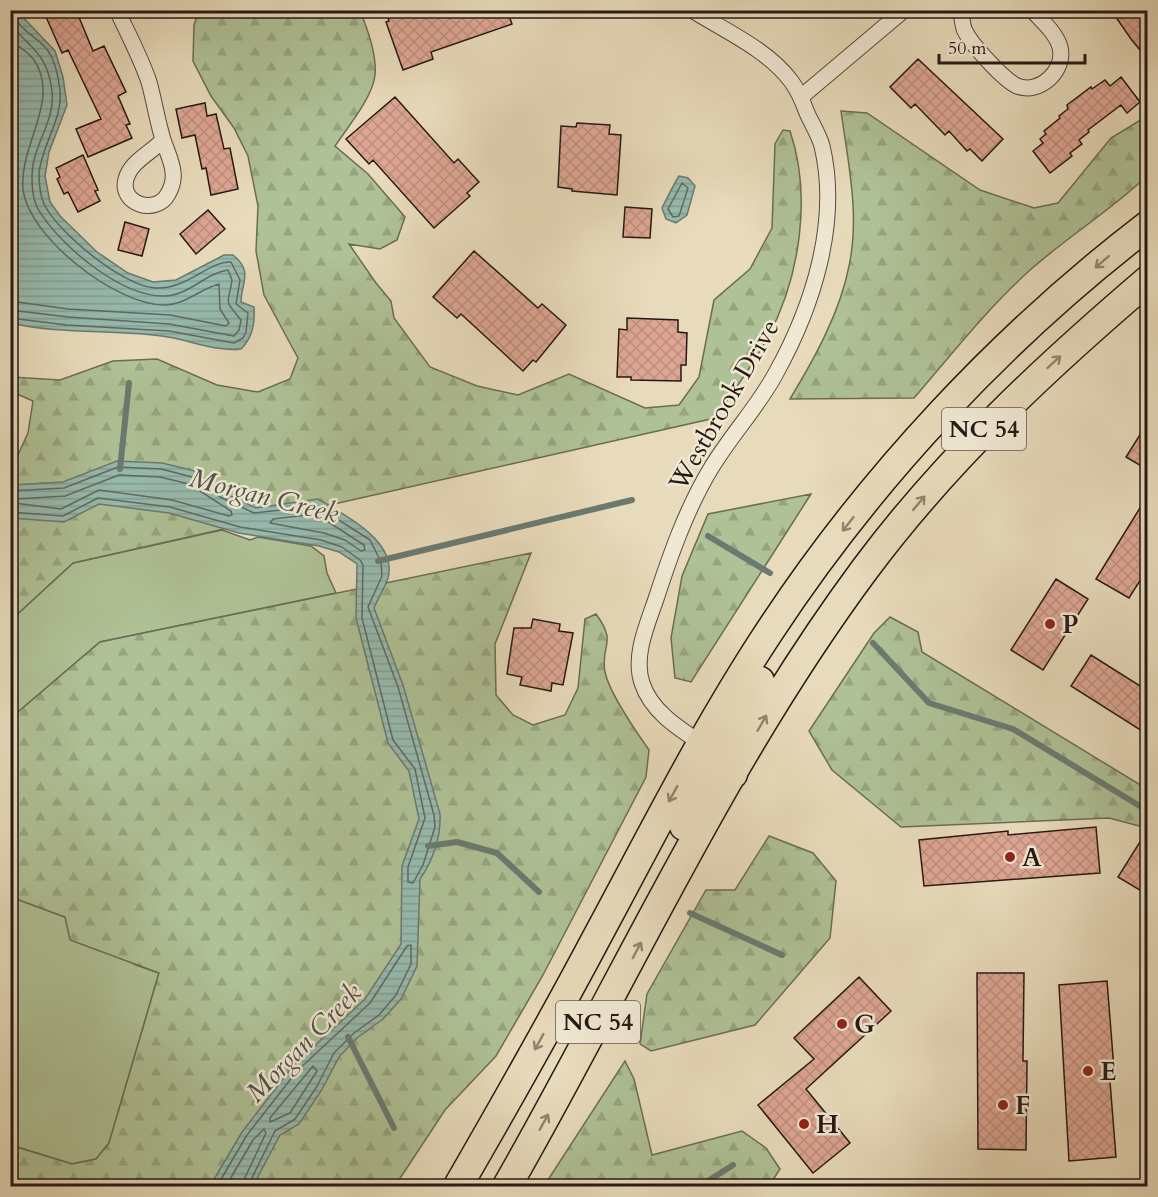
<svg xmlns="http://www.w3.org/2000/svg" width="1158" height="1197" font-family="Cardo,serif">
  <defs>
    <pattern id="forest-firs" width="22" height="20" patternUnits="userSpaceOnUse" patternTransform="scale(1.5)"><rect width="22" height="20" fill="#afc196"/><path d="M5 1l3.5 6h-7zM16 11l3.5 6h-7z" fill="#96a580"/></pattern>
    <pattern id="water-rules" width="6" height="5" patternUnits="userSpaceOnUse" patternTransform="scale(1.5)"><rect width="6" height="5" fill="#97bbaf"/><path d="M0 2.5h6" fill="none" stroke="#82a096"/></pattern>
    <pattern id="building-cross-hatch" width="8" height="8" patternUnits="userSpaceOnUse" patternTransform="scale(1.5)"><rect width="8" height="8" fill="#dda693"/><path d="M0 0l8 8M0 8l8-8" fill="none" stroke="#be8e7e"/></pattern>
  </defs>
  <rect width="100%" height="100%" fill="#e8dbbb"/>
  <filter id="stains"><feTurbulence type="fractalNoise" baseFrequency=".00333" numOctaves="4"/><feColorMatrix values="0 0 0 0 .2 0 0 0 0 .09 0 0 0 0 .02 0 0 0 .5 -.17"/></filter>
  <radialGradient id="worn" r=".72"><stop offset=".6" stop-color="#630" stop-opacity="0"/><stop offset="1" stop-color="#630" stop-opacity=".3"/></radialGradient>
  <path fill="#afc196" stroke="#6a6d55" stroke-width="1.5" d="M222 530 250 540 258 537 311 546 324 556 327 573 336 593 100 642 11 718V620L73 563Z
    M11 897 65 917 136 965 159 973 109 1143 96 1159 72 1164 11 1145Z"/>
  <path fill="url(#forest-firs)" stroke="#6a6d55" stroke-width="1.5" d="M199 11H360C368 30 377 54 375 75 373 97 347 128 335 146L368 174 405 217 397 240 380 249 349 244 376 283 391 301 394 318 430 367 477 386 518 395 569 374 645 408 679 405 699 377 714 300 750 269 772 228 775 144 783 130 790 131C812 196 800 277 768 337 753 365 733 392 715 418L73 563 11 620V470L28 433 33 401 17 394 11 407V377L60 380 113 361 157 359 217 385 258 392 290 379 298 358 264 295 256 251 258 206 248 156 234 128 211 96 193 61 194 25Z
    M841 111 867 113 980 190 1034 208 1058 203 1111 138 1147 116V176C1110 211 1067 237 1029 271 987 309 951 355 914 398L790 399C814 359 840 313 849 266 860 215 848 162 841 111Z
    M811 494 691 682 675 678 671 638 682 576 708 514Z
    M531 553 495 644 496 695 513 715 533 725 565 715 578 688 585 619 596 614C618 644 600 644 605 672 609 692 637 733 649 750L646 777 543 975 496 1056 445 1110 395 1186H11L10 1145 72 1164 96 1159 109 1143 159 973 70 940 65 917 11 897V718L100 642Z
    M890 617 918 632 922 652 1147 789V828L1109 818 901 827 832 770 809 731 874 633Z
    M769 836 813 853 836 881 830 938 755 1025 651 1051 640 1044 647 994 706 890H735Z
    M625 1061 634 1079 652 1155 742 1131 766 1148 780 1169 769 1186H544Z"/>
  <path fill="url(#water-rules)" stroke="#6a7a71" stroke-width="1.5" d="M17 11 55 51 63 77 67 105 49 152 45 176 50 202 60 216 97 252 128 273 153 282 176 280 224 255H233C254 272 241 283 241 302L254 307C255 323 253 337 241 349 217 352 192 341 168 337 116 329 62 335 11 323L10 11Z
    M679 176 688 178 695 186 687 215 676 223 666 219 662 208C664 204 677 179 679 176Z
    M117 461 162 463 195 471 222 492 256 508 318 499C343 514 398 541 388 578 385 588 378 598 374 608L403 685 440 814C441 836 433 861 420 879L417 966 401 999 383 1019 357 1038 339 1057 321 1091 299 1124 280 1135 253 1186H210L242 1132 293 1066 365 999 401 944 402 866 419 819 409 771 388 743 356 618 357 564 339 552 319 546 239 533 169 513 99 504 64 522 11 518V485L63 482Z"/>
  <g fill="none" stroke-linecap="round" stroke-linejoin="round">
    <path stroke="#5e6a62" stroke-width="1.5" d="M10 24C32 50 47 53 52 91 56 121 31 147 32 178 32 188 33 200 38 209 59 245 122 298 166 296 189 295 206 273 228 270L232 280C228 307 223 298 241 320L239 330 234 336 169 324 68 317 10 310
      M10 39C17 46 29 52 34 60 61 100 19 145 23 189 28 237 116 305 164 305 185 305 200 289 219 284L220 309 229 323 226 326 170 315 68 309 10 301
      M682 183 688 188 679 216 673 217 668 209Z
      M10 318 67 325 169 331 234 343 243 338 246 332 248 313 236 304 240 280 231 262C210 260 187 290 155 288 123 286 58 233 44 204 40 195 39 183 39 173 42 144 63 119 60 90 58 76 55 58 45 47 35 36 15 27 13 10
      M119 475 160 477 189 484 231 511 232 515 229 516 172 500 99 490 61 509 14 503 16 499 65 496Z
      M10 491 64 488 118 467 161 469 192 477 220 497 254 513 317 506 370 540 381 562 382 576 368 607 398 687 434 815 435 827 423 865 413 883 408 882V867L425 818 415 769 393 740 362 618 363 565 360 560 342 547 321 540 240 527 170 507 98 498 63 516 10 512
      M316 514 364 545 365 550 361 551 345 540 324 533 270 523 273 519Z
      M313 1066 317 1071 290 1113 270 1122V1118Z
      M217 1186 247 1135 297 1071 370 1003 407 946 411 945V964L396 995 379 1015 354 1033 334 1053 316 1088 295 1119 275 1131 248 1186
      M226 1186 253 1140 264 1129 266 1133 241 1186"/>
    <path stroke="#6a7a71" stroke-width="6" d="M120 469 129 383
      M708 536 770 573
      M378 561 632 500
      M873 643 929 703 1013 729 1148 811
      M428 846 457 842 497 853 539 892
      M690 913 782 955
      M348 1037 394 1128
      M700 1186 733 1165"/>
  </g>
  <path fill="url(#building-cross-hatch)" stroke="#261914" stroke-width="1.5" d="M43 10H76L93 51 104 46 126 92 118 96 130 124 126 125 132 138 88 157 76 129 101 119 68 50 62 53Z
    M385 10H507L512 24 431 52 433 59 403 70 386 22 389 21Z
    M1111 10H1148V60L1131 39Z
    M918 59 1003 139 982 161 970 149 967 151 949 131 945 135 915 104 911 108 890 87Z
    M1121 77 1140 102 1127 113 1121 105 1088 130 1089 132 1079 140 1082 144 1070 153 1072 156 1050 173 1033 151 1043 143 1040 139 1046 134 1044 131 1060 118 1059 116 1068 109 1067 105 1091 87 1092 89 1105 80 1110 86Z
    M395 97 454 163 458 159 479 182 467 193 470 196 434 228 373 160 369 164 346 139Z
    M205 103 207 116 216 114 224 149 230 148 238 189 211 195 206 168 202 169 195 135 182 138 176 109Z
    M577 123 610 125 609 134 621 135 617 195 572 191V189L558 187 561 126 576 127Z
    M83 155 98 190 95 191 100 201 78 212 68 192 64 194 57 179 60 177 56 168Z
    M625 207 652 209 650 238 623 237Z
    M208 210 225 229 196 254 180 234Z
    M125 222 149 229 142 256 118 250Z
    M474 251 538 308 542 304 566 325 536 362 533 360 523 371 461 314 457 318 433 297Z
    M627 318 678 320V332L687 333 686 365H681V381L631 380V377H617L619 329 627 330Z
    M1148 422V470L1126 457Z
    M1148 495V568L1129 598 1096 579Z
    M1056 579 1088 599 1043 670 1011 650Z
    M533 619 560 624 559 631 573 633 563 685 552 683 551 691 520 685 522 677 507 674 514 628H531Z
    M1091 655 1148 691V722L1142 731 1071 686Z
    M1096 827 1100 873 924 886 919 840 1008 831V835Z
    M1148 829V895L1118 877Z
    M977 973H1024L1023 1061H1027L1026 1150 978 1149Z
    M859 977 891 1011 806 1089 850 1143 813 1173 758 1105 814 1059 794 1038Z
    M1107 981 1114 1069H1109L1116 1157 1069 1161 1059 985Z"/>
  <g fill="none" stroke-linecap="round" stroke-linejoin="round">
    <defs>
      <path id="street" d="M117 10C128 34 141 58 149 82 154 100 157 119 162 136 165 148 172 160 173 172 174 179 172 187 168 194 156 216 119 204 126 179 131 161 151 153 163 140
        M692 10C725 31 767 49 791 81 798 90 803 102 807 113 812 124 819 135 822 146 840 222 813 306 776 373 758 407 730 436 710 470 686 510 670 556 656 599 647 625 633 656 642 683 651 711 678 728 701 743
        M961 10C962 17 962 27 966 33 973 46 1004 80 1017 86 1040 95 1066 70 1060 47 1056 33 1042 21 1032 10
        M801 97 904 10"/>
      <path id="highway" d="M733 774 726 764V754L733 731 760 681
        M684 826C693 806 720 765 702 744
        M458 1186C506 1103 553 1020 598 935 653 833 705 729 769 632 870 478 1002 337 1148 225
        M507 1186C625 980 723 760 865 569 946 460 1045 368 1148 280"/>
    </defs>
    <use href="#street" stroke="#564a3e" stroke-width="17"/>
    <use href="#highway" stroke="#261914" stroke-width="31"/>
    <use href="#street" stroke="#f0e8d3" stroke-width="15"/>
    <use href="#highway" stroke="#e8dbbb" stroke-width="28"/>
  </g>
  <defs><path id="oneway-shaft" d="M-6 0H5M1.5-3L5.5 0L1.5 3" fill="none" stroke-width="1.6" stroke-linecap="round" stroke-linejoin="round" transform="scale(1.5)"/></defs>
  <g stroke="#918470">
    <use href="#oneway-shaft" transform="translate(1102 262) rotate(139)"/>
    <use href="#oneway-shaft" transform="translate(1054 362) rotate(-42)"/>
    <use href="#oneway-shaft" transform="translate(919 503) rotate(-50)"/>
    <use href="#oneway-shaft" transform="translate(848 524) rotate(128)"/>
    <use href="#oneway-shaft" transform="translate(762 723) rotate(-60)"/>
    <use href="#oneway-shaft" transform="translate(673 794) rotate(119)"/>
    <use href="#oneway-shaft" transform="translate(637 950) rotate(-62)"/>
    <use href="#oneway-shaft" transform="translate(539 1042) rotate(119)"/>
    <use href="#oneway-shaft" transform="translate(544 1122) rotate(-61)"/>
  </g>
  <g fill="#8f2418" stroke="#f0e8d3" stroke-width="2">
    <circle cx="1050" cy="624" r="6"/>
    <circle cx="1010" cy="857" r="6"/>
    <circle cx="842" cy="1024" r="6"/>
    <circle cx="1088" cy="1071" r="6"/>
    <circle cx="1003" cy="1105" r="6"/>
    <circle cx="804" cy="1124" r="6"/>
  </g>
  <g text-anchor="middle" dominant-baseline="central" stroke-width="5" stroke-linejoin="round" paint-order="stroke">
    <g fill="#f0e8d3" stroke="#63574d" stroke-width="1.5">
      <rect x="942" y="408" width="84" height="42" rx="4.5"/>
      <rect x="556" y="1001" width="84" height="42" rx="4.5"/>
    </g>
    <g font-size="24" font-weight="bold" fill="#261914">
      <text x="984" y="429">NC 54</text>
      <text x="598" y="1022">NC 54</text>
    </g>
    <g font-size="26" fill="#261914" stroke="#f0e8d3">
      <text transform="translate(724 405) rotate(-60)">Westbrook Drive</text>
    </g>
    <g font-size="26" font-weight="bold" fill="#261914" stroke="#f0e8d3" text-anchor="start">
      <text x="1062" y="624">P</text>
      <text x="1022" y="857">A</text>
      <text x="854" y="1024">G</text>
      <text x="1100" y="1071">E</text>
      <text x="1015" y="1105">F</text>
      <text x="816" y="1124">H</text>
    </g>
    <g font-size="27" font-style="italic" fill="#4e524a" stroke="#f0e8d3">
      <text transform="translate(264 496) rotate(14)">Morgan Creek</text>
      <text transform="translate(304 1043) rotate(-46)">Morgan Creek</text>
    </g>
  </g>
  <rect width="1158" height="1197" fill="none" stroke="#e8dbbb" stroke-width="36"/>
  <rect x="12" y="12" width="1134" height="1173" fill="none" stroke="#261914" stroke-width="3"/>
  <rect x="18" y="18" width="1122" height="1161" fill="none" stroke="#261914" stroke-width="1.5"/>
  <path d="M939 54v9h146v-9" fill="none" stroke="#261914" stroke-width="3"/>
  <text x="948" y="54" font-size="18" fill="#261914" stroke="#f0e8d3" stroke-width="4.5" paint-order="stroke">50 m</text>
  <rect width="100%" height="100%" filter="url(#stains)"/>
  <rect width="100%" height="100%" fill="url(#worn)"/>
</svg>
